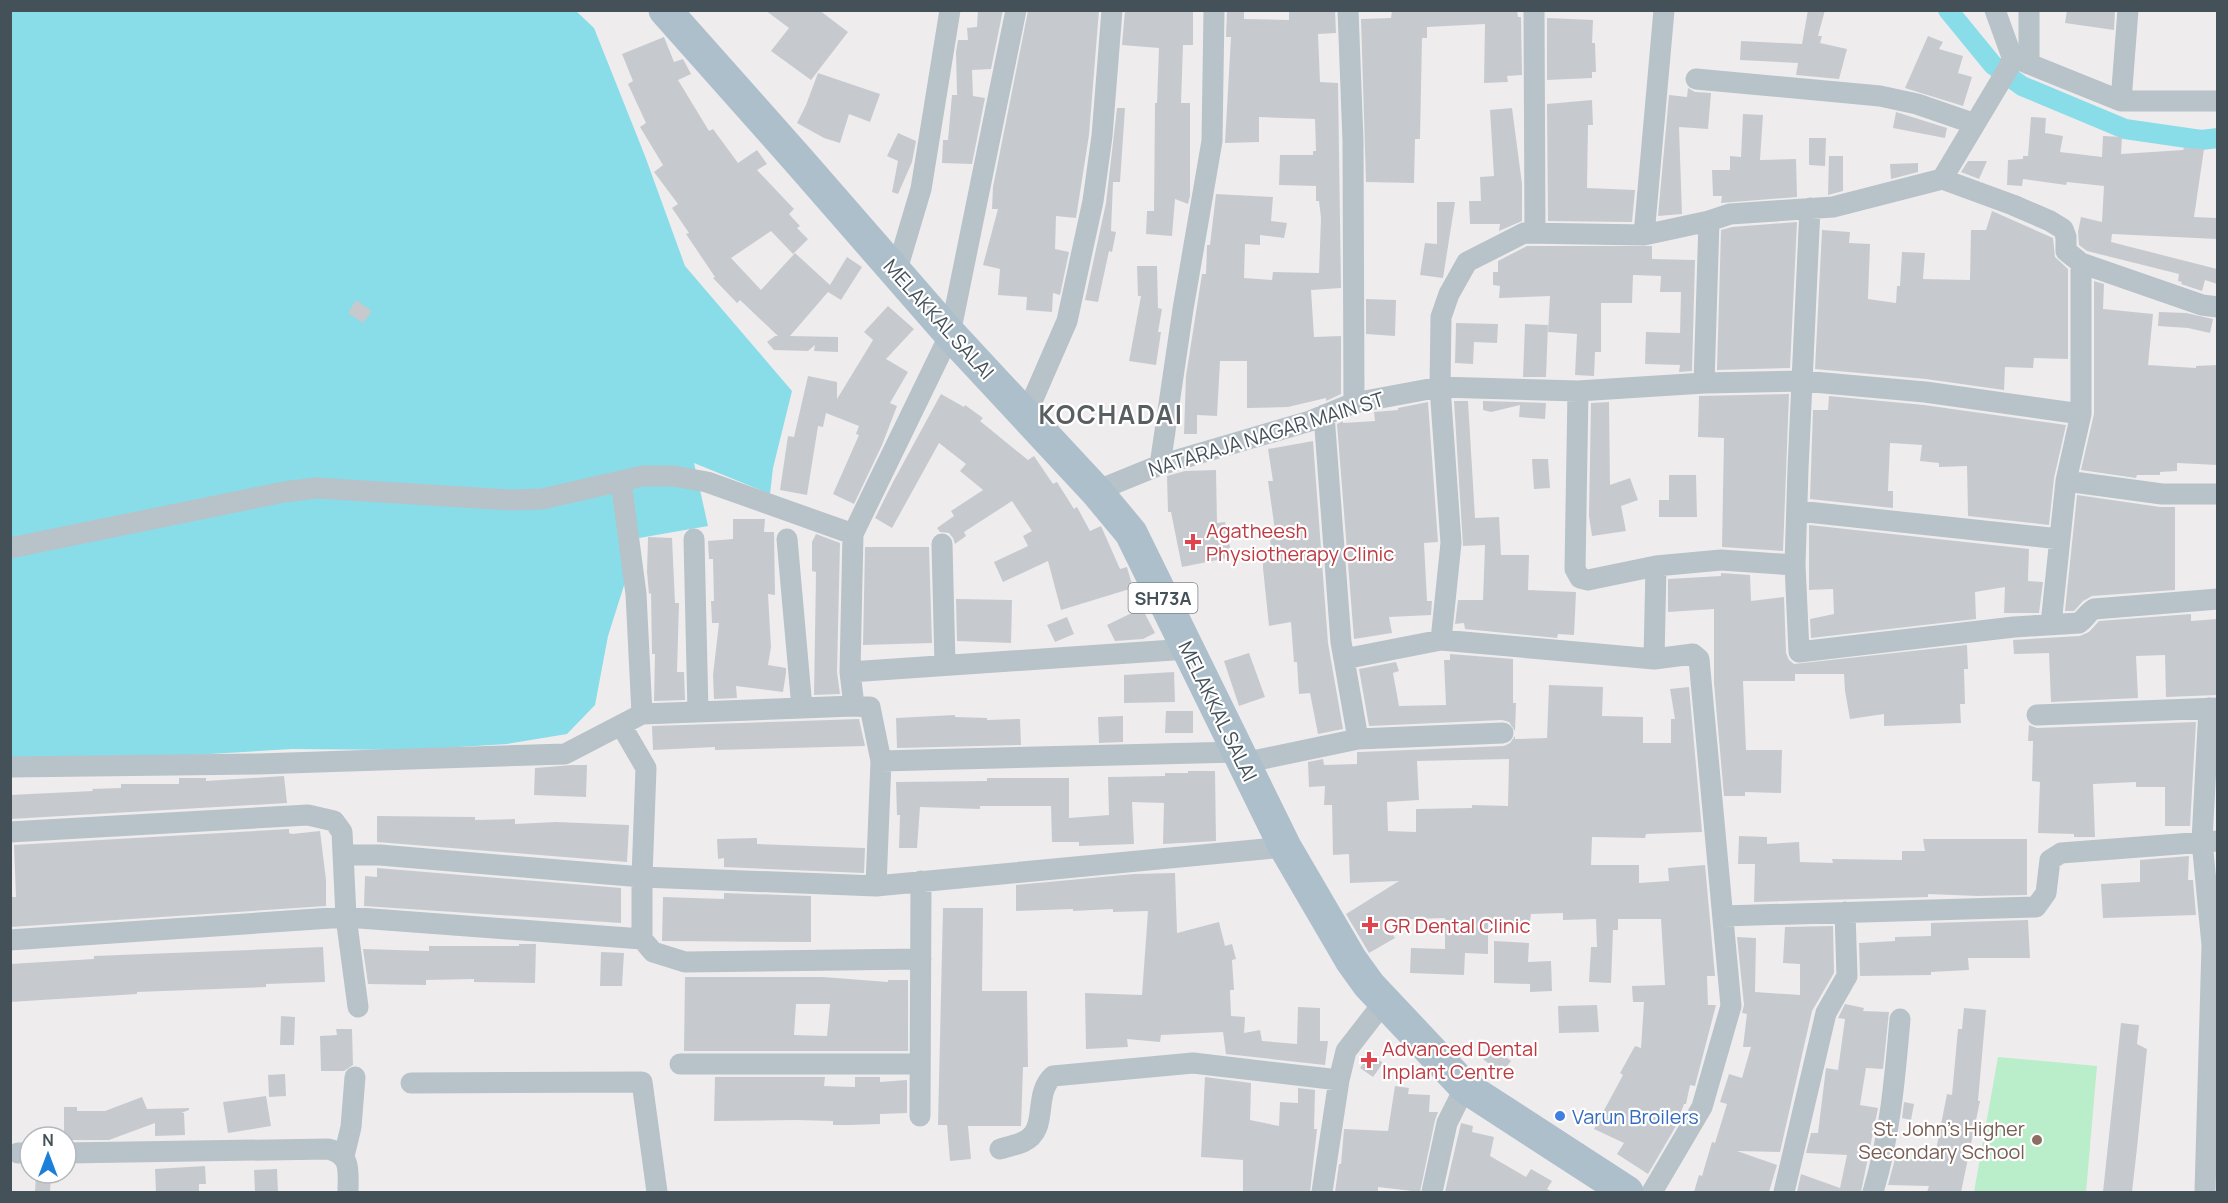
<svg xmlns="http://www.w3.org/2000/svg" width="2228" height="1203" font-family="Manrope,sans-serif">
  <rect width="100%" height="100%" fill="#efeced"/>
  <path fill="#baedca" d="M1998 1057 2097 1066 2086 1192H1974Z"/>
  <path fill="#88dde9" d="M11 11H576L594 28 645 156 685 266 792 391 773 468 770 494 694 463 708 526 639 538 608 636 595 705 567 734 507 744 411 750 292 749 92 761 11 759Z"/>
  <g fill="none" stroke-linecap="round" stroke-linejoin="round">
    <path stroke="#88dde9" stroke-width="20" d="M1948 10 1993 65 2022 86 2125 129 2201 140 2218 138"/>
  </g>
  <path fill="#c6cacf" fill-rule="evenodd" d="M765 10H819L848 32 811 80 771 51 789 28Z
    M978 10H1003L991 69 972 70 973 96 985 98 972 164 942 163 943 140H948L952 95H957L956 52 958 40H968L967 28 977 27Z
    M1064 10H1099L1089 135 1076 218 1056 216 1055 249 1069 252 1060 295 1053 293 1052 312 1026 310 1027 297 998 295 1000 269 983 265 998 209H992L993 187 1028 11 1064 12Z
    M1125 10H1193V45H1183L1181 103H1190V196L1188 204 1175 199 1172 236 1146 234 1147 211H1154L1155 103H1157L1159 48 1122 45Z
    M1227 10H1244V19L1289 20V10H1335L1336 33 1318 34 1320 82 1338 83 1341 288 1311 290 1314 337 1341 336V394L1326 401V398L1288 407 1247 408V361H1220L1217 416 1197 415V434H1184L1186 376 1202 274H1206L1207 247V245H1210L1216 194 1273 197 1271 221 1287 223 1284 238 1260 235V245L1245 244 1244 278 1272 280 1273 272 1319 273 1321 218 1319 201H1316V186L1279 185 1280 155H1313V151H1316L1315 119 1259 117V142L1225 143 1231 37H1226Z
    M1392 10H1517L1518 17H1521L1522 75 1507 76 1508 82 1484 83 1485 24 1427 27V38H1422L1420 139H1415L1414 183 1366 182 1361 19 1391 18Z
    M1808 10H1825L1818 36H1822L1820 43 1847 49 1839 79 1796 75 1798 63 1740 60 1741 41 1802 44Z
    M2067 10H2115L2114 30 2065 23Z
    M1547 18 1593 20 1592 43H1595L1596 72H1592V78L1547 80Z
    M1928 36 1943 42 1939 49 1963 56 1958 73 1972 77 1963 106 1905 88Z
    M664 37 674 62 683 59 691 74 678 80 709 131 713 129 738 163 757 150 767 164 757 170 794 209 789 214 800 226 797 228 808 239 793 254 771 231 731 258 761 290 795 253 830 285 847 257 862 267 841 300 828 292 790 336 838 337V352L814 351 815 345 808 351 774 350 767 342 775 336H778L740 300 737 303 713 278 715 277 686 234 689 233 672 208 678 204 654 172 663 165 640 127 646 123 628 84 633 81 622 54Z
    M818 73 880 94 870 122 849 114 840 143 824 138 797 123 806 105Z
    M1688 88 1695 92 1711 93 1708 129 1679 127 1682 214 1658 216 1669 95 1687 97Z
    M1592 100 1593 125H1588L1587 188 1635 190 1632 222 1548 221 1547 104Z
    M1117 108H1125L1120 182H1113L1111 231 1116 232 1112 252 1109 251 1098 302 1085 300 1106 203Z
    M1512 108 1522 184V221L1499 231 1500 224H1470L1469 201H1481L1480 177 1494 176 1490 110Z
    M1896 112 1947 128 1945 138 1893 128Z
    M1743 114 1763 115 1760 160 1796 159 1797 197 1721 203 1722 196H1713L1712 170H1730V156L1741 157Z
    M2031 117 2046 118 2045 133 2063 136 2060 152 2102 157 2103 136 2122 137 2121 154 2183 150 2184 148 2204 149 2194 217 2217 218V239L2112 234 2111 242 2217 269V284L2205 280 2202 291 2181 284 2182 282 2178 281 2179 274 2087 251 2079 245 2078 232 2081 217 2102 222 2104 186 2067 182 2066 185 2023 179 2022 186 2007 185 2008 160 2023 159V156H2028Z
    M898 133 916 141 912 162 898 194 892 192 898 161 887 156Z
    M1809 138H1826L1825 166 1809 165Z
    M1829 156H1843V191L1828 195Z
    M1968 161H1987L1979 179 1961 172Z
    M1918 163V172L1891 179 1890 164Z
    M1437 202H1455L1443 278 1420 275 1425 243 1437 244Z
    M1992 211 2053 238 2055 257 2068 269V359L2034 358 2033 368 2005 367 2004 390 1926 379 1815 369 1822 230 1850 232 1849 243 1870 244 1868 299 1896 303 1897 286H1900L1902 252 1925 253 1923 279 1970 280 1971 230H1986Z
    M1797 222 1790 368 1717 370 1721 230 1732 227Z
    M1527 246H1652V259L1695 260 1692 371 1679 372 1680 365 1645 364 1646 332 1680 333 1681 292H1660L1661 276 1633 275 1632 303H1601V352H1595L1594 376 1575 375 1577 334 1548 332 1550 296 1499 298 1500 286 1493 285V272H1498V261Z
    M1137 266H1157L1158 308 1162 309 1158 332H1161L1156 365 1129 361 1141 296H1138Z
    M2094 281 2104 284 2103 309 2153 314 2148 365 2196 368V366L2217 365V465L2177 463V471L2160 472V475H2137L2136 478 2081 470 2094 414Z
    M1366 299 1396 300 1395 336 1366 334Z
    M356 300 372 311 363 323 348 313Z
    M888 306 914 329 886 359 908 372 890 403 897 406 882 445 854 504 833 494 859 435 856 434 859 426 826 413 823 427 818 426 807 495 780 490 788 436 794 437 808 376 837 382V399L873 340 864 332Z
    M2159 312 2186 313 2213 319 2210 333 2188 328 2158 326Z
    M1456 323 1498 324 1497 343 1474 342 1473 364 1455 363Z
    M1525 324 1548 325 1546 377H1523Z
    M941 394 964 407 965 405 983 418 980 421 1028 460 1034 456 1053 484 1057 482 1074 509 1077 507 1090 531 1101 526 1120 569 1127 567 1133 588 1061 610 1048 561 1003 582 994 562 1028 546 1023 536 1032 531 1012 501 964 532 966 536 955 544 953 538 949 533 940 532 937 528 954 516 951 511 983 490 960 471 966 464 939 443 892 528 875 518 893 482Z
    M1789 394 1783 551 1722 547 1724 438 1698 437 1699 396Z
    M1829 396 1924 405 2066 425 2054 478 2049 525 1968 516 1967 466 1939 467V463L1920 461 1922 445 1890 443 1888 491H1893V508L1810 499 1813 410H1828Z
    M1454 401H1468L1475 518 1499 517 1501 555H1529L1528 590 1576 592 1574 635 1558 634 1557 638 1465 629 1464 623 1455 624 1458 600H1483L1485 545 1463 546Z
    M1483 401 1546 403 1545 419 1519 417 1520 405 1491 412 1483 410Z
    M1428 402 1438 542 1424 543 1427 601H1432L1431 615 1389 617 1392 633 1354 639 1337 424 1343 421V423L1375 421 1374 412 1398 410V408Z
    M1609 402 1610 485 1630 478 1638 500 1621 506 1626 531 1592 536 1589 516 1591 403Z
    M1313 441 1328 643 1343 729 1318 734 1310 693 1299 694 1297 662H1294L1291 622 1269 626 1263 568V550H1271L1270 537H1276L1268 481H1273L1268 449Z
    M1532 459H1548L1550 488 1534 489Z
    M1216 470 1217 523 1225 522 1232 557 1182 567 1171 512H1168L1167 476 1185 471Z
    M1669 475H1696L1697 517H1659V500H1669Z
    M2077 495 2160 507H2175V590L2092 596 2083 601 2074 611H2065Z
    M733 519H765L764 532H774L775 595 768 594 771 647 768 665 786 668V673L783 692 736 686 737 698 714 699 713 675 719 623H712L711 601H714L713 559H709L708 541 733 539Z
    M1809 525 2029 549 2028 581 2043 582 2039 613H2004L2005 587 1975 592 1976 619 1811 638 1810 619 1834 614 1833 589 1809 590Z
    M816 534 840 543 837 672 840 694 814 695 816 572 812 571V542Z
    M648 537 672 538 675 603H679L677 672H684L685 700 654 701 655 654H652L651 593 649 594 647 572Z
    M865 547H929L932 643 863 645Z
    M1721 573 1750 575 1751 601 1784 597 1786 653 1789 660 1794 664 1967 645 1968 669H1964L1965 704H1960L1961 723 1884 726V714L1850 719 1845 691 1844 674H1795V681H1743L1746 750H1782L1781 793 1745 792V796H1724L1714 683V609L1668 612V579L1721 576Z
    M956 599 1012 600 1011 643 957 641Z
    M1142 608 1155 633 1143 639 1115 641 1107 625Z
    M2191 614V621L2217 619V695L2166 697 2165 655 2136 656 2138 698 2051 702 2049 653 2014 654 2013 640 2080 636 2089 632 2099 621Z
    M1067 617 1074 634 1055 642 1047 625Z
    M1249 653 1265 697 1239 706 1224 661Z
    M1450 654 1513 659V703H1516L1515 731 1509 722 1502 720 1369 726 1359 669 1396 662 1399 671 1393 673 1399 706 1446 705 1444 660H1450Z
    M1174 672 1175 702 1124 703V675Z
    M1549 685 1603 687 1602 716 1643 717V743H1671V719H1675L1670 689 1689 687 1702 832 1646 834 1645 838 1592 837 1591 865H1639V883L1669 881 1668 868 1705 865 1715 976H1707L1708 1005H1716L1695 1086 1690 1085 1686 1104H1684L1676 1126 1648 1174 1617 1154 1624 1143 1594 1129 1623 1075 1620 1073 1635 1046 1641 1048 1644 1002H1633L1632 986 1665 985 1661 919H1618V930H1613L1611 983 1589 982 1591 947H1597L1596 919 1563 920V913L1531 914 1530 921 1488 923V954L1465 953 1464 975 1410 973 1411 948 1445 949V918L1384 920 1395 938 1369 953 1346 914 1399 881 1350 883 1349 854 1333 855 1332 805H1324L1325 786 1309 787 1308 762 1323 759 1324 765 1357 764V752H1360L1504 746 1510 743 1515 736V739L1547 738ZM1509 759 1508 806 1472 805V808L1416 809V832L1388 831 1387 802 1419 800 1417 761Z
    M1166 711H1193V733H1165Z
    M955 715V717L987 718V720L1020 719 1021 745 897 748 896 718Z
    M1123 716V742L1099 743 1098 717Z
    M859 719 865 746 715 750V747L653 750 652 726Z
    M2196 722 2190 826H2165V787H2136V782L2093 784 2095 837H2074V834L2038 833 2040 782 2032 781 2033 741H2028L2029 725 2037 728Z
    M572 765H587L586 797 534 795 535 768Z
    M1188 771H1215L1216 841 1163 844 1164 803 1132 802 1134 844 1079 846V842H1052L1051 806H980V809L920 807 917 848H899L900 815H897L896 782 987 781V778H1069V818L1109 815 1108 777 1165 776V773H1188Z
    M284 776 287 803 10 819V795L93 791 92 789 121 788V784H179V778H206V781Z
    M377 816 475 817V820L515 819V824L556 822 629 825 627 862 377 842Z
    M289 829V833L292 834 320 831 326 880V906L10 927V897H16L14 845Z
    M1739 836 1767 837V844L1799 842 1800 862 1833 863 1832 859 1902 860V851H1925L1923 839H2027V895L1977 896 1928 894V897L1754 902 1755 864H1738Z
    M757 838V844L865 848 864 873 724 867V858L718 859 717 839Z
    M2189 856 2188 880H2193L2196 915 2103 918 2101 884 2140 882V860Z
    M377 868 621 888V923L364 906 365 876 377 877Z
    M1175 873 1177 933 1219 922 1225 946 1232 944 1236 959 1232 960 1234 990H1230L1231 1016 1245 1017 1244 1033 1260 1030 1262 1041 1297 1044 1298 1007 1320 1008V1041H1328L1325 1065 1226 1054 1223 1032 1161 1035 1160 1042 1127 1039 1128 1047 1086 1049 1085 993 1142 995 1148 911 1113 912V909L1073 911V909L1016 911V885L1134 874Z
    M724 893 811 896V942L662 941 663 897 724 899Z
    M943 908H983L982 991H1027L1028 1067H1023L1021 1126H968L971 1159 950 1161 947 1125H938Z
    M2028 920 2030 958H1968L1969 970 1931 972V975L1860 976 1859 943 1895 941V937L1931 936V923Z
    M1833 926 1834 973 1812 1011 1780 1152 1737 1151 1777 1165 1769 1192H1694L1699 1175 1702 1176 1712 1142 1715 1143 1727 1104 1720 1102 1729 1074 1742 1078 1751 1047H1743L1747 1014 1742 1013 1744 1005 1737 937 1756 938 1755 992 1800 995V964L1783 963 1785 927Z
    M1494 941 1529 943 1528 962 1551 961 1552 991 1530 992V984L1494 983Z
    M519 944H536L535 983 474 982V979L426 980V985L368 984 363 949 429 951V946H519Z
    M323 947 325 982 266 984V987L137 992V994L10 1002V964L94 959V956Z
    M601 952 624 953 622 986H600Z
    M685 977H823L888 982V980H908V1051H684ZM796 1004H830L827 1036 794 1035Z
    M1845 1004 1864 1008 1863 1011 1889 1012 1883 1069 1866 1068 1860 1105 1878 1108 1861 1192H1797L1801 1174 1840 1188 1847 1155 1806 1153 1811 1133H1818L1826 1068 1838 1070 1845 1019 1838 1018Z
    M1597 1005 1599 1032 1559 1033 1558 1006Z
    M1964 1008 1986 1010 1978 1101H1980L1961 1192H1927L1929 1186 1888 1185 1895 1159 1934 1160 1947 1094 1952 1095 1958 1029H1962Z
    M281 1016 295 1017 294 1045H280Z
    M2121 1023 2139 1025 2137 1044 2147 1049 2137 1148 2132 1192H2103Z
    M336 1029H352L353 1065 344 1071H321L320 1036 337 1035Z
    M1494 1047 1511 1061 1501 1074 1483 1059Z
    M1370 1054 1383 1063 1373 1077 1360 1068Z
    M285 1074 286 1096 269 1097 268 1075Z
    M715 1077H825L824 1086 855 1087V1077H880V1082L907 1080V1113L880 1114V1124L852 1125H833V1121L796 1120 714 1121Z
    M1205 1077 1251 1083 1250 1120 1279 1126 1280 1102 1298 1103V1088L1315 1090 1314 1129H1317L1310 1192H1243V1160L1201 1157Z
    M1395 1086 1409 1088 1408 1094 1430 1095 1429 1112H1438L1435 1120 1420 1192 1378 1187V1192H1335L1339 1164H1341L1344 1129 1388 1131Z
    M266 1096 271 1126 228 1133 223 1102Z
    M142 1097 147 1109 189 1108V1110L181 1113H184L185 1135 155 1136V1123L109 1140H66V1137H64V1107H77V1111H105Z
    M1904 1102 1914 1104 1911 1120 1902 1118Z
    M1461 1123 1473 1126 1472 1132 1494 1137 1490 1156 1526 1177 1531 1169 1552 1181 1547 1189 1552 1192H1445Z
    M205 1166 206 1184H199V1192H156L155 1169Z
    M277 1169 278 1192H255L254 1170Z
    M36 1175 51 1176 50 1192H35Z"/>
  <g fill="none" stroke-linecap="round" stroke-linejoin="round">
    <path stroke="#b8c2c9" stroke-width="21" d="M1348 10 1353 141 1354 403
      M1534 10 1535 233
      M1995 10 2012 57
      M2029 10V64
      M1696 79 1880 96 1917 104 1975 124
      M2121 101 2128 10
      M1942 179 2009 67 2012 57 2121 101H2218
      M1810 208 1798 469 1795 565 1799 652 2014 627 2079 623C2085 619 2087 613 2094 609L2218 599
      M1709 221 1704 383 1802 381 1925 392 2081 414
      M1644 235 1664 10
      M896 273 921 189 950 10
      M1578 391 1575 569 1580 578 1588 580 1656 566
      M1026 415 1067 321 1093 201 1102 136 1112 10
      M1324 415 1341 642 1358 739
      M1160 465 1183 309 1212 141 1214 10
      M2066 481 2162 494H2218
      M1096 491 1160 465 1310 421 1354 403 1440 387 1441 317 1449 294 1467 262 1524 233 1644 235 1709 221 1730 214 1833 207 1942 179 2013 205 2050 221 2063 229 2066 237V251L2081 263 2202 305 2218 307
      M1798 511 2060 539
      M853 534 850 672 854 706
      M694 539 698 712
      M787 539 802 708
      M942 544 945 665
      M10 548 284 492 316 488 511 500 542 499 643 476H674L707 482 853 534 950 334 1016 10
      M2051 624 2066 481 2081 414V263
      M1441 640 1451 543 1440 387 1578 391 1704 383
      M1344 659 1441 640 1654 659
      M850 672 1188 649
      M642 714 854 706 870 707 881 761 876 886 1285 847
      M2037 715 2218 708
      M621 725 646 768 642 877 876 886
      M881 761 1238 752
      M1243 763 1358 739 1503 733
      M10 767 258 764 565 754 642 714 636 594 621 481
      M10 832 308 815 334 821 342 832 346 917 358 1007
      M344 855H380L642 877V939L653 952 685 962 921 959
      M1723 916 2036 907 2046 893 2050 860 2061 853 2218 841
      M10 940 346 917 642 939
      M680 1064H920
      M411 1083 642 1082 657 1192
      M920 1116 921 881
      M1000 1149C1007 1147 1016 1145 1023 1142 1050 1130 1032 1095 1053 1076L1193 1063 1339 1080
      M18 1153H30
      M66 1153 328 1149C352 1155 348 1171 348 1192
      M344 1156 351 1127 355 1077
      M1322 1192 1339 1080 1346 1051 1384 1002
      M1432 1192 1447 1123 1465 1087
      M1652 1192 1702 1107 1731 1006 1699 659 1693 654 1654 659 1656 566 1721 560 1795 565
      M1784 1192 1826 1013 1847 976 1845 912
      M1873 1192C1890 1136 1895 1078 1900 1019
      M2205 1192 2212 945 2202 841 2209 708"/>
    <path stroke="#acbfcb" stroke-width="33" d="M665 10 800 162 950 334 1096 491 1131 533 1285 847 1351 960 1369 985 1465 1087 1627 1192"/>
  </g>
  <g fill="#e0444e" stroke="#fff" stroke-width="2">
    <path d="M1190 533h6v6h6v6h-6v6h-6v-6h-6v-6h6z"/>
    <path d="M1367 916h6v6h6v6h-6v6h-6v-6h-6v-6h6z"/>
    <path d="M1366 1051h6v6h6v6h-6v6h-6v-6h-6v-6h6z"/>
  </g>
  <circle fill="#3f7fe0" stroke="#fff" stroke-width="2" cx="1560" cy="1116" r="6"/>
  <circle fill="#8d6e63" stroke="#fff" stroke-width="2" cx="2037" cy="1140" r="6"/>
  <g text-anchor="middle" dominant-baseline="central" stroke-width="4.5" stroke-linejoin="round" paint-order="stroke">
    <rect fill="#fff" stroke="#7d858b" stroke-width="1.5" x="1128.5" y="583" width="69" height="30" rx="4.5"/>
    <g font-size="18" font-weight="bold" fill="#455159">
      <text x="1163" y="598">SH73A</text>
    </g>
    <g font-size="20" fill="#455159" stroke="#fff">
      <text transform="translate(939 319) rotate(48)">MELAKKAL SALAI</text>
      <text transform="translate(1266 434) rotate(-17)">NATARAJA NAGAR MAIN ST</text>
      <text transform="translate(1218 711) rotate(64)">MELAKKAL SALAI</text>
    </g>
    <g font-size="20" fill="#be3a42" stroke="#fff" text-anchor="start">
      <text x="1206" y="530">Agatheesh<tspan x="1206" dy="23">Physiotherapy Clinic</tspan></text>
      <text x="1384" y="925">GR Dental Clinic</text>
      <text x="1382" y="1048">Advanced Dental<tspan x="1382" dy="23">Inplant Centre</tspan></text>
    </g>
    <g font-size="20" fill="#366cbe" stroke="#fff" text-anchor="start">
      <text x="1572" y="1116">Varun Broilers</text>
    </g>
    <g font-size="20" fill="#785e54" stroke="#fff" text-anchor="end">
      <text x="2025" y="1128">St. John's Higher<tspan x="2025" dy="23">Secondary School</tspan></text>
    </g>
    <g font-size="26" font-weight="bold" letter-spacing="1.5" fill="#595e61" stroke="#fff">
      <text x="1111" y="414">KOCHADAI</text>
    </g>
  </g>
  <rect width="2228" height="1203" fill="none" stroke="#455159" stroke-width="24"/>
  <g transform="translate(48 1155)"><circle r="28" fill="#ffffff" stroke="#b5b9bd" stroke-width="1.5"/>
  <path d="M0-4.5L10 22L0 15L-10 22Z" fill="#1c7fd9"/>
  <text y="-9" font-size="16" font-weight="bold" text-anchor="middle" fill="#455159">N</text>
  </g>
</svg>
